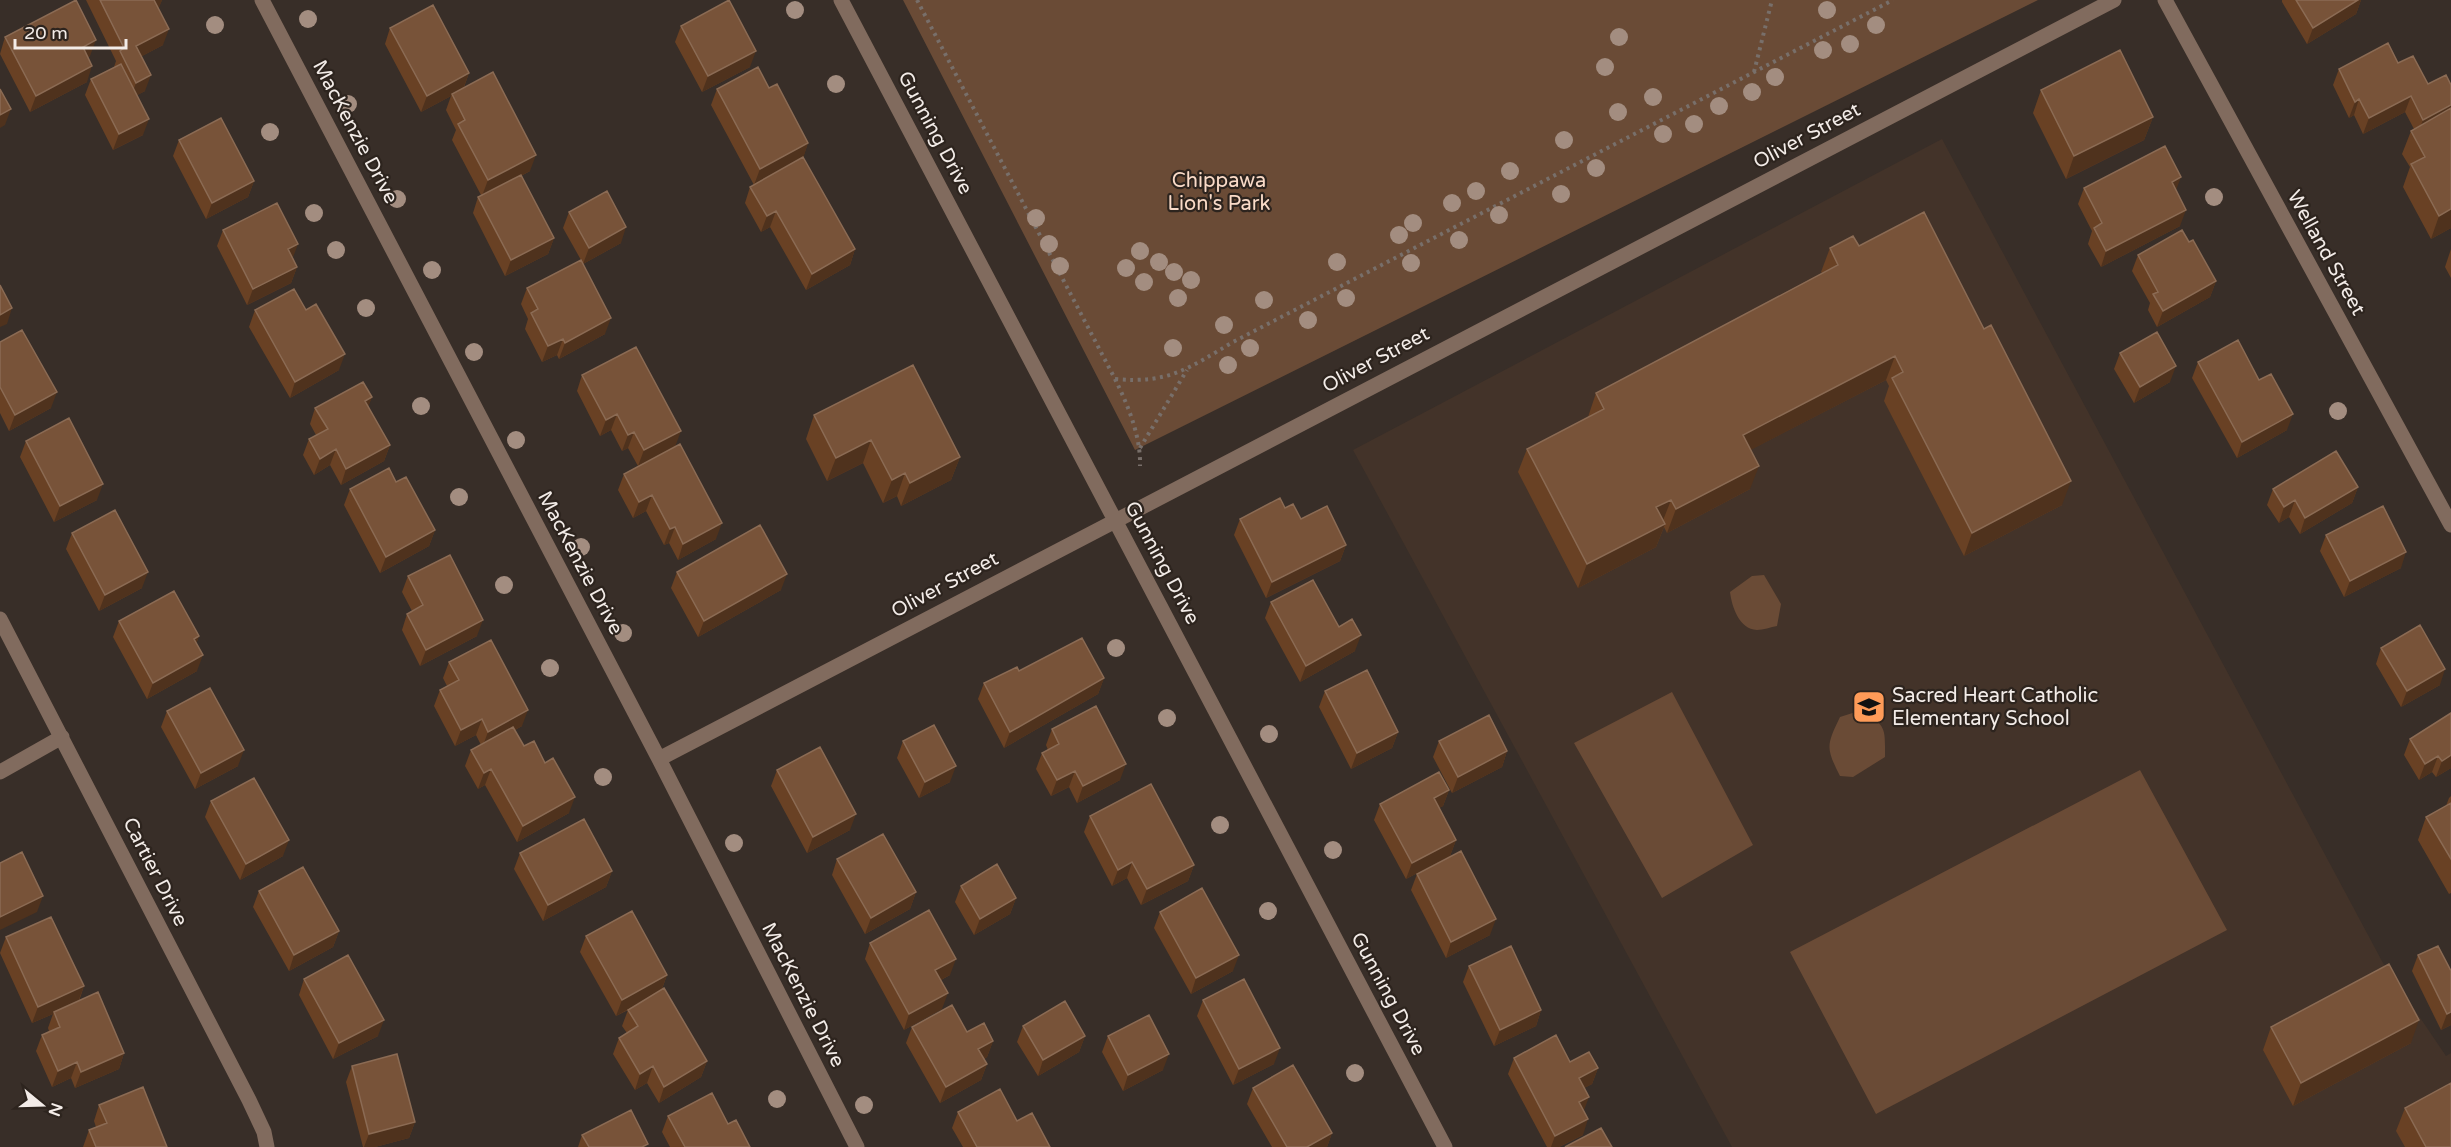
<svg xmlns="http://www.w3.org/2000/svg" width="2451" height="1147" font-family="'Varela Round',sans-serif">
  <rect width="100%" height="100%" fill="#382e28"/>
  <path fill="#433329" d="M1942 139 2383 963 2446 1056 2451 1053V1147H1732L1353 450Z"/>
  <path fill="#6a4b36" d="M903 0H2038L1135 450Z
    M1764 575 1781 604 1777 626C1771 627 1763 630 1757 630 1739 629 1732 607 1730 592L1752 576Z
    M1672 692 1753 845 1662 898 1574 743Z
    M1862 710C1887 727 1885 728 1885 757L1853 777 1840 776C1826 748 1826 746 1840 717Z
    M2140 770 2227 930 1876 1114 1790 952Z"/>
  <g fill="none" stroke-linecap="round" stroke-linejoin="round">
    <path stroke="#786f6a" stroke-width="4" stroke-dasharray="3 4.5" stroke-linecap="butt" d="M917 0 1115 379C1128 405 1141 437 1140 466
      M1754 72 1772 0
      M1115 379C1169 384 1189 368 1233 342L1893 0
      M1140 448 1187 370"/>
    <path stroke="#816b5e" stroke-width="15" d="M262 0 659 759 857 1147
      M841 0 1445 1147
      M2165 0 2451 525
      M0 619 249 1100 264 1132 267 1147
      M659 759 2114 0
      M0 772 62 737"/>
  </g>
  <g fill="#a38d80">
    <circle cx="795" cy="10" r="9"/>
    <circle cx="1827" cy="10" r="9"/>
    <circle cx="308" cy="19" r="9"/>
    <circle cx="215" cy="25" r="9"/>
    <circle cx="1876" cy="25" r="9"/>
    <circle cx="1619" cy="37" r="9"/>
    <circle cx="1850" cy="44" r="9"/>
    <circle cx="1823" cy="50" r="9"/>
    <circle cx="1605" cy="67" r="9"/>
    <circle cx="1775" cy="77" r="9"/>
    <circle cx="836" cy="84" r="9"/>
    <circle cx="1752" cy="92" r="9"/>
    <circle cx="1653" cy="97" r="9"/>
    <circle cx="348" cy="104" r="9"/>
    <circle cx="1719" cy="106" r="9"/>
    <circle cx="1618" cy="112" r="9"/>
    <circle cx="1694" cy="124" r="9"/>
    <circle cx="270" cy="132" r="9"/>
    <circle cx="1663" cy="134" r="9"/>
    <circle cx="1564" cy="140" r="9"/>
    <circle cx="1596" cy="168" r="9"/>
    <circle cx="1510" cy="171" r="9"/>
    <circle cx="1476" cy="191" r="9"/>
    <circle cx="1561" cy="194" r="9"/>
    <circle cx="2214" cy="197" r="9"/>
    <circle cx="397" cy="199" r="9"/>
    <circle cx="1452" cy="203" r="9"/>
    <circle cx="314" cy="213" r="9"/>
    <circle cx="1499" cy="215" r="9"/>
    <circle cx="1036" cy="218" r="9"/>
    <circle cx="1413" cy="223" r="9"/>
    <circle cx="1399" cy="235" r="9"/>
    <circle cx="1459" cy="240" r="9"/>
    <circle cx="1049" cy="244" r="9"/>
    <circle cx="336" cy="250" r="9"/>
    <circle cx="1140" cy="251" r="9"/>
    <circle cx="1159" cy="262" r="9"/>
    <circle cx="1337" cy="262" r="9"/>
    <circle cx="1411" cy="263" r="9"/>
    <circle cx="1060" cy="266" r="9"/>
    <circle cx="1126" cy="268" r="9"/>
    <circle cx="432" cy="270" r="9"/>
    <circle cx="1174" cy="272" r="9"/>
    <circle cx="1191" cy="280" r="9"/>
    <circle cx="1144" cy="282" r="9"/>
    <circle cx="1178" cy="298" r="9"/>
    <circle cx="1346" cy="298" r="9"/>
    <circle cx="1264" cy="300" r="9"/>
    <circle cx="366" cy="308" r="9"/>
    <circle cx="1308" cy="320" r="9"/>
    <circle cx="1224" cy="325" r="9"/>
    <circle cx="1173" cy="348" r="9"/>
    <circle cx="1250" cy="348" r="9"/>
    <circle cx="474" cy="352" r="9"/>
    <circle cx="1228" cy="365" r="9"/>
    <circle cx="421" cy="406" r="9"/>
    <circle cx="2338" cy="411" r="9"/>
    <circle cx="516" cy="440" r="9"/>
    <circle cx="459" cy="497" r="9"/>
    <circle cx="581" cy="547" r="9"/>
    <circle cx="504" cy="585" r="9"/>
    <circle cx="623" cy="633" r="9"/>
    <circle cx="1116" cy="648" r="9"/>
    <circle cx="550" cy="668" r="9"/>
    <circle cx="1167" cy="718" r="9"/>
    <circle cx="1269" cy="734" r="9"/>
    <circle cx="603" cy="777" r="9"/>
    <circle cx="1220" cy="825" r="9"/>
    <circle cx="734" cy="843" r="9"/>
    <circle cx="1333" cy="850" r="9"/>
    <circle cx="1268" cy="911" r="9"/>
    <circle cx="1355" cy="1073" r="9"/>
    <circle cx="777" cy="1099" r="9"/>
    <circle cx="864" cy="1105" r="9"/>
  </g>
  <path fill="#694124" d="M86 0H162L158 8 163 45 142 56 145 91 137 95 143 135 113 150 85 95 91 79 114 67 116 61Z
    M2282 0H2361L2356 14 2307 44 2282 2Z
    M681 26 750 67 702 92 675 42Z
    M390 28 469 73 464 87 530 171 521 176 554 238 548 254 505 276 473 213 478 197 481 195 452 140 456 130 446 110 451 96 421 112 385 44Z
    M5 37 90 56 88 57 87 82 30 112 0 54Z
    M2413 56 2451 228 2431 239 2403 187 2410 167 2402 154 2411 131 2414 129 2405 112 2363 134 2354 115 2349 118 2333 85 2339 69 2398 63Z
    M717 89 808 143 803 157 855 249 850 265 806 290 770 227 761 232 745 203 750 187 754 185 711 105Z
    M2041 90 2153 117 2144 140 2066 179 2033 113Z
    M179 140 254 181 248 197 206 219 173 156Z
    M2084 188 2176 191 2180 226 2101 267 2088 244 2092 231 2078 204Z
    M569 212 621 243 583 264 605 334 559 359 557 355 542 362 525 329 528 319 521 304 527 288 581 260 563 228Z
    M223 230 293 258 297 267 291 283 247 305 217 246Z
    M2189 242 2216 281 2210 297 2157 327 2148 310 2150 303 2132 271 2138 255Z
    M1859 246 2062 505 1964 556 1884 401 1889 386 1886 380 1750 450V489L1667 533 1664 527 1656 547 1578 588 1518 472 1527 449 1588 417 1596 393 1822 273 1821 272 1830 248Z
    M2451 249V278L2445 267Z
    M255 310 339 370 290 398 249 327Z
    M0 342 51 408 9 431 0 413Z
    M2120 353 2170 382 2134 403 2114 369Z
    M2198 362 2259 380 2287 430 2237 458 2192 378Z
    M582 375 675 447 716 539 678 560 669 543 664 545 646 511 633 518 618 490 624 474 638 466 628 448 622 451 611 430 600 436 577 391Z
    M372 397 368 406 390 445 384 461 341 485 330 465 314 475 303 455 309 439 316 435 310 424 315 408Z
    M814 415 960 457 951 480 901 506 897 496 883 503 863 463 827 481 806 439Z
    M26 441 97 500 54 522 20 457Z
    M396 482 435 530 429 546 380 573 344 505 350 489Z
    M2358 487 2352 503 2300 534 2289 517 2279 523 2267 505 2273 489Z
    M1285 508 1301 519 1346 545 1340 561 1266 598 1234 535 1240 519Z
    M72 533 142 588 99 611 66 549Z
    M2326 535 2401 568 2344 597 2320 551Z
    M677 572 781 590 698 637 671 588Z
    M408 576 477 636 420 666 402 630 407 614 412 611 402 592Z
    M1271 602 1339 627 1355 651 1300 682 1265 618Z
    M119 621 199 636 196 644 197 671 147 699 113 637Z
    M2381 648 2440 685 2401 707 2376 664Z
    M449 662 522 726 515 730 524 746 569 813 517 842 485 785 478 789 465 766 471 750 481 745 476 735 455 746 434 706 440 690 447 686 443 678Z
    M1019 671 1104 678 1098 694 1004 748 978 699 984 683Z
    M1325 691 1398 732 1392 748 1351 769 1319 707Z
    M167 711 238 766 195 789 161 727Z
    M2451 713V768L2436 777 2432 772 2419 780 2404 755 2410 739Z
    M1052 729 1120 780 1077 803 1069 787 1051 796 1036 769 1042 753 1048 750 1046 745Z
    M903 741 950 782 919 798 897 758Z
    M1439 741 1507 751 1502 767 1452 793 1433 757Z
    M777 770 850 830 807 853 771 786Z
    M1449 790 1443 806 1439 808 1456 840 1450 856 1406 879 1374 820 1380 804Z
    M2451 796V893L2449 894 2418 840 2426 817 2446 806 2449 798Z
    M211 801 283 856 240 880 205 817Z
    M1090 816 1194 865 1188 881 1141 905 1127 878 1112 886 1084 832Z
    M520 853 612 871 606 887 543 921 514 869Z
    M837 859 916 892 910 909 865 934 832 875Z
    M1417 874 1490 935 1446 958 1411 890Z
    M961 886 1016 898 1010 914 974 935 955 902Z
    M259 891 339 931 333 947 289 971 253 907Z
    M1160 912 1233 971 1191 994 1154 928Z
    M586 936 667 975 662 989 707 1061 701 1077 659 1103 647 1083 635 1090 613 1054 619 1038 627 1033 622 1026 628 1010 616 1016 580 952Z
    M6 937 84 986 79 1001 124 1053 119 1069 75 1088 71 1078 52 1087 36 1051 42 1035 49 1031 48 1028 53 1014 32 1023 0 953Z
    M870 943 950 975 941 980 942 1009 904 1030 865 959Z
    M2418 955 2451 971V1025L2441 1030 2412 971Z
    M1469 966 1541 1010 1536 1026 1494 1046 1463 982Z
    M304 979 378 1036 333 1059 299 995Z
    M1203 1000 1274 1064 1233 1085 1197 1016Z
    M1023 1026 1085 1036 1079 1052 1038 1076 1017 1042Z
    M912 1027 967 1032 993 1041 987 1057 984 1059 987 1064 981 1080 940 1103 906 1043Z
    M2271 1027 2411 1043 2293 1106 2263 1050Z
    M1108 1036 1163 1070 1123 1091 1102 1052Z
    M1514 1058 1570 1062 1598 1068 1592 1084 1584 1088 1583 1135 1559 1147H1547L1508 1074Z
    M352 1066 415 1122 409 1138 375 1147H363L346 1082Z
    M1253 1088 1332 1133 1327 1147H1272L1247 1104Z
    M99 1105 167 1147H83L89 1130 96 1127 94 1121Z
    M2405 1108 2451 1147H2405L2396 1131Z
    M958 1112 1017 1121 1050 1147H963L952 1128Z
    M668 1116 728 1124 750 1147H670L662 1132Z
    M582 1135 647 1147H578Z"/>
  <path fill="#4f321d" d="M152 0H162L159 8 147 14Z
    M2358 0H2361L2356 14 2307 44 2313 28Z
    M169 29 163 45 131 62 136 46Z
    M96 40 90 56 77 63 83 47Z
    M756 51 750 67 702 92 708 76Z
    M92 66 87 82 30 112 36 96Z
    M469 73 463 89 452 94 451 96 421 112 427 96Z
    M151 75 145 91 130 99 136 83Z
    M2411 96 2405 112 2363 134 2369 118Z
    M2359 99 2354 115 2349 118 2355 102Z
    M2451 105V118L2417 136 2423 120Z
    M11 109 5 125 0 128V115Z
    M2153 117 2144 140 2066 179 2074 156Z
    M149 119 143 135 113 150 119 134Z
    M808 143 803 159 754 185 760 169Z
    M536 155 530 171 482 196 488 180Z
    M2181 177 2175 193 2172 182Z
    M254 181 248 197 206 219 212 203Z
    M2451 209V228L2431 239 2439 216Z
    M2186 210 2180 226 2101 267 2106 251Z
    M776 211 770 227 761 232 767 216Z
    M626 227 621 243 583 264 589 248Z
    M554 238 548 254 505 276 511 260Z
    M298 244 292 260 288 249Z
    M855 249 850 265 806 290 812 274Z
    M297 267 291 283 247 305 253 289Z
    M2216 281 2210 297 2157 327 2163 311Z
    M12 308 7 324 0 327V315Z
    M611 318 605 334 559 359 565 343Z
    M563 339 557 355 542 362 548 346Z
    M345 354 339 370 290 398 295 382Z
    M1895 356 1886 380 1735 458 1743 435Z
    M2176 366 2170 382 2134 403 2140 387Z
    M57 392 51 408 9 431 15 415Z
    M372 397 366 413 365 401Z
    M617 414 611 430 600 436 606 420Z
    M2293 414 2287 430 2237 458 2242 442Z
    M681 431 675 447 638 466 644 450Z
    M634 432 628 448 622 451 628 435Z
    M871 440 863 463 827 481 836 458Z
    M390 445 384 461 341 485 346 469Z
    M336 449 330 465 314 475 320 459Z
    M960 457 951 480 901 506 910 483Z
    M1759 466 1750 489 1667 533 1676 509Z
    M905 473 897 496 883 503 892 480Z
    M2071 481 2062 505 1964 556 1972 533Z
    M103 484 97 500 54 522 60 506Z
    M2358 487 2352 503 2300 534 2305 518Z
    M652 495 646 511 633 518 639 502Z
    M1671 500 1662 523 1656 507Z
    M2295 500 2289 517 2279 523 2284 507Z
    M722 523 716 539 678 560 683 544Z
    M1665 524 1656 547 1578 588 1587 564Z
    M675 527 669 543 664 545 670 529Z
    M435 530 429 546 380 573 386 557Z
    M1346 545 1340 561 1266 598 1272 582Z
    M2406 552 2401 568 2344 597 2350 581Z
    M148 572 142 588 99 611 105 595Z
    M787 574 781 590 698 637 704 621Z
    M483 620 477 636 420 666 426 650Z
    M1361 635 1355 651 1300 682 1306 666Z
    M199 636 193 652 194 639Z
    M203 655 197 671 147 699 153 683Z
    M2445 669 2440 685 2401 707 2407 691Z
    M1104 678 1098 694 1004 748 1010 732Z
    M528 710 522 726 482 748 488 732Z
    M482 719 476 735 455 746 461 730Z
    M1398 732 1392 748 1351 769 1357 753Z
    M244 750 238 766 195 789 201 773Z
    M1507 751 1502 767 1452 793 1458 777Z
    M2451 755V768L2436 777 2442 761Z
    M2438 756 2432 772 2419 780 2425 764Z
    M1126 764 1120 780 1077 803 1083 786Z
    M956 766 950 782 919 798 925 782Z
    M491 769 485 785 478 789 484 773Z
    M1075 771 1069 787 1051 796 1057 780Z
    M1449 790 1443 806 1428 814 1434 798Z
    M575 797 569 813 517 842 523 826Z
    M856 814 850 830 807 853 813 837Z
    M289 840 283 856 240 880 246 864Z
    M1456 840 1450 856 1406 879 1412 863Z
    M1132 862 1127 878 1112 886 1118 870Z
    M1194 865 1188 881 1141 905 1147 889Z
    M612 871 606 887 543 921 548 905Z
    M916 892 910 909 865 934 871 918Z
    M43 896 37 912 0 930V917Z
    M1016 898 1010 914 974 935 980 919Z
    M1496 919 1490 935 1446 958 1451 942Z
    M339 931 333 947 289 971 294 955Z
    M1239 955 1233 971 1191 994 1196 978Z
    M956 959 950 975 929 986 935 970Z
    M667 975 661 991 616 1016 622 1000Z
    M84 986 78 1002 54 1012 53 1014 32 1023 38 1007Z
    M948 993 942 1009 904 1030 909 1014Z
    M1541 1010 1536 1026 1494 1046 1500 1030Z
    M2451 1012V1025L2441 1030 2447 1014Z
    M384 1020 378 1036 333 1059 339 1043Z
    M2419 1020 2411 1043 2293 1106 2301 1083Z
    M1085 1036 1079 1052 1038 1076 1043 1060Z
    M993 1041 987 1057 973 1065 978 1049Z
    M1280 1048 1274 1064 1233 1085 1239 1069Z
    M124 1053 119 1069 75 1088 81 1072Z
    M1169 1054 1163 1070 1123 1091 1128 1075Z
    M707 1061 701 1077 659 1103 664 1087Z
    M77 1062 71 1078 52 1087 58 1071Z
    M987 1064 981 1080 940 1103 946 1087Z
    M653 1066 647 1083 635 1090 640 1074Z
    M1598 1068 1592 1084 1573 1094 1579 1078Z
    M1589 1097 1583 1113 1579 1102Z
    M1588 1119 1583 1135 1559 1147H1551L1555 1136Z
    M415 1122 409 1138 375 1147H364L369 1134Z
    M1332 1133 1327 1147H1307Z"/>
  <path fill="#785339" stroke="#8b6b54" stroke-width="1.5" d="M76 0 96 40 83 47 92 66 36 96 5 37Z
    M100 0H154L169 29 136 46 151 75 136 83 120 51 124 48Z
    M729 0 756 51 708 76 681 26Z
    M2296 0H2358L2313 28Z
    M433 5 469 73 427 96 390 28Z
    M2388 43 2398 63 2413 56 2428 84 2446 75 2451 85V105L2423 120 2411 96 2369 118 2359 99 2355 102 2339 69Z
    M2120 50 2153 117 2074 156 2041 90Z
    M121 64 149 119 119 134 91 79Z
    M758 67 769 88 777 84 808 143 760 169 717 89Z
    M493 72 536 155 488 180 458 124 465 120 452 94Z
    M0 89 11 109 0 115Z
    M2451 108V209L2439 216 2411 164 2425 157 2411 131Z
    M221 118 254 181 212 203 179 140Z
    M2165 146 2181 177 2172 182 2186 210 2106 251 2094 228 2102 223 2084 188Z
    M803 157 855 249 812 274 776 211 767 216 750 187Z
    M521 175 554 238 511 260 478 197Z
    M607 191 626 227 589 248 569 212Z
    M277 203 298 244 288 249 297 267 253 289 223 230Z
    M1924 212 1984 329 1991 325 2071 481 1972 533 1892 378 1903 372 1895 356 1743 435 1759 466 1676 509 1671 500 1656 507 1665 524 1587 564 1527 449 1604 409 1596 393 1838 265 1830 248 1853 236 1859 246Z
    M2182 230 2189 242 2193 240 2216 281 2163 311 2153 294 2158 292 2138 255Z
    M581 260 611 318 565 343 563 339 548 346 531 313 538 309 527 288Z
    M0 285 12 308 0 315Z
    M294 289 306 310 316 304 345 354 295 382 255 310Z
    M22 330 57 392 15 415 0 387V342Z
    M2157 332 2176 366 2140 387 2120 353Z
    M2238 340 2259 380 2271 374 2293 414 2242 442 2198 362Z
    M636 347 681 431 644 450 634 432 628 435 617 414 606 420 582 375Z
    M913 365 960 457 910 483 905 473 892 480 871 440 836 458 814 415Z
    M363 382 372 397 365 401 390 445 346 469 336 449 320 459 309 439 328 429 315 408Z
    M69 418 103 484 60 506 26 441Z
    M680 444 722 523 683 544 675 527 670 529 652 495 639 502 624 474Z
    M2336 451 2358 487 2305 518 2295 500 2284 507 2273 489Z
    M389 468 396 482 406 477 435 530 386 557 350 489Z
    M1280 498 1285 508 1293 504 1301 519 1327 506 1346 545 1272 582 1240 519Z
    M2383 506 2406 552 2350 581 2326 535Z
    M115 510 148 572 105 595 72 533Z
    M760 525 787 574 704 621 677 572Z
    M450 555 483 620 426 650 407 614 423 605 408 576Z
    M1313 580 1339 627 1352 619 1361 635 1306 666 1271 602Z
    M174 591 199 636 194 639 203 655 153 683 119 621Z
    M2420 625 2445 669 2407 691 2381 648Z
    M1082 638 1104 678 1010 732 984 683 1017 667 1019 671Z
    M491 640 528 710 488 732 482 719 461 730 440 690 459 680 449 662Z
    M1367 670 1398 732 1357 753 1325 691Z
    M210 688 244 750 201 773 167 711Z
    M1096 706 1126 764 1083 786 1075 771 1057 780 1042 753 1059 744 1052 729Z
    M2451 713V755L2442 761 2438 756 2425 764 2410 739Z
    M1489 715 1507 751 1458 777 1439 741Z
    M934 725 956 766 925 782 903 741Z
    M513 727 524 746 534 741 545 763 553 758 575 797 523 826 491 769 484 773 471 750Z
    M820 747 856 814 813 837 777 770Z
    M1439 772 1449 790 1434 798 1456 840 1412 863 1380 804Z
    M254 778 289 840 246 864 211 801Z
    M1151 784 1194 865 1147 889 1132 862 1118 870 1090 816Z
    M2451 803V859L2426 817Z
    M584 819 612 871 548 905 520 853Z
    M883 834 916 892 871 918 837 859Z
    M1461 851 1496 919 1451 942 1417 874Z
    M22 852 43 896 0 917V863Z
    M997 864 1016 898 980 919 961 886Z
    M303 867 339 931 294 955 259 891Z
    M1202 888 1239 955 1196 978 1160 912Z
    M929 910 956 959 935 970 948 993 909 1014 870 943Z
    M632 911 667 975 622 1000 586 936Z
    M51 917 84 986 38 1007 6 937Z
    M1511 946 1541 1010 1500 1030 1469 966Z
    M2438 946 2451 971V1012L2447 1014 2418 955Z
    M348 955 384 1020 339 1043 304 979Z
    M2389 964 2419 1020 2301 1083 2271 1027Z
    M1244 979 1280 1048 1239 1069 1203 1000Z
    M664 988 707 1061 664 1087 653 1066 640 1074 619 1038 638 1026 628 1010Z
    M98 992 124 1053 81 1072 77 1062 58 1071 42 1035 60 1027 54 1012Z
    M1065 1001 1085 1036 1043 1060 1023 1026Z
    M952 1005 967 1032 984 1023 993 1041 978 1049 987 1064 946 1087 912 1027Z
    M1149 1015 1169 1054 1128 1075 1108 1036Z
    M1556 1035 1570 1062 1589 1052 1598 1068 1579 1078 1589 1097 1579 1102 1588 1119 1555 1136 1514 1058Z
    M397 1054 415 1122 369 1134 352 1066Z
    M1293 1065 1332 1133 1307 1147H1287L1253 1088Z
    M2451 1083V1147H2426L2405 1108Z
    M143 1087 167 1147H96L89 1130 107 1123 99 1105Z
    M1000 1089 1017 1121 1032 1113 1050 1147H977L958 1112Z
    M712 1093 728 1124 736 1120 750 1147H685L668 1116Z
    M631 1110 648 1144 642 1147H589L582 1135Z
    M1601 1128 1612 1147H1565Z"/>
  <defs>
    <symbol id="school-square" viewBox="-11 -11 22 22"><rect x="-9" y="-9" width="18" height="18" rx="4" fill="#fe9b58" stroke="#2d241e"/><path d="M0-5L7-2L0 1L-7-2ZM-4 1L0 2.5L4 1V4Q0 6-4 4Z" fill="#111"/></symbol>
  </defs>
  <g fill-rule="evenodd">
    <use href="#school-square" x="1850" y="688" width="38" height="38"/>
  </g>
  <g text-anchor="middle" dominant-baseline="central" stroke-width="4.5" stroke-linejoin="round" paint-order="stroke">
    <g font-size="20" fill="#f3ece8" stroke="#2d241e">
      <text transform="translate(355 132) rotate(62)">MacKenzie Drive</text>
      <text transform="translate(935 133) rotate(62)">Gunning Drive</text>
      <text transform="translate(1807 136) rotate(-28)">Oliver Street</text>
      <text transform="translate(2326 253) rotate(61)">Welland Street</text>
      <text transform="translate(1376 360) rotate(-28)">Oliver Street</text>
      <text transform="translate(580 563) rotate(62)">MacKenzie Drive</text>
      <text transform="translate(1162 563) rotate(62)">Gunning Drive</text>
      <text transform="translate(945 585) rotate(-28)">Oliver Street</text>
      <text transform="translate(155 872) rotate(63)">Cartier Drive</text>
      <text transform="translate(1388 994) rotate(62)">Gunning Drive</text>
      <text transform="translate(803 995) rotate(63)">MacKenzie Drive</text>
    </g>
    <g font-size="20" fill="#fadbc8" stroke="#2d241e">
      <text x="1219" y="181">Chippawa<tspan x="1219" dy="23">Lion's Park</tspan></text>
    </g>
    <g font-size="20" fill="#f3ece8" stroke="#2d241e" text-anchor="start">
      <text x="1892" y="696">Sacred Heart Catholic<tspan x="1892" dy="23">Elementary School</tspan></text>
    </g>
  </g>
  <g transform="translate(42 1105) rotate(109)" stroke="#2d241e" stroke-width="4.5" paint-order="stroke">
  <path d="M0-4.5L10 22L0 15L-10 22Z" fill="#f3ece8"/>
  <text y="-9" font-size="16" font-weight="bold" text-anchor="middle" fill="#f3ece8">N</text>
  </g>
  <path d="M15 39v9h111v-9" fill="none" stroke="#f3ece8" stroke-width="3"/>
  <text x="24" y="39" font-size="18" fill="#f3ece8" stroke="#2d241e" stroke-width="4.5" paint-order="stroke">20 m</text>
</svg>
